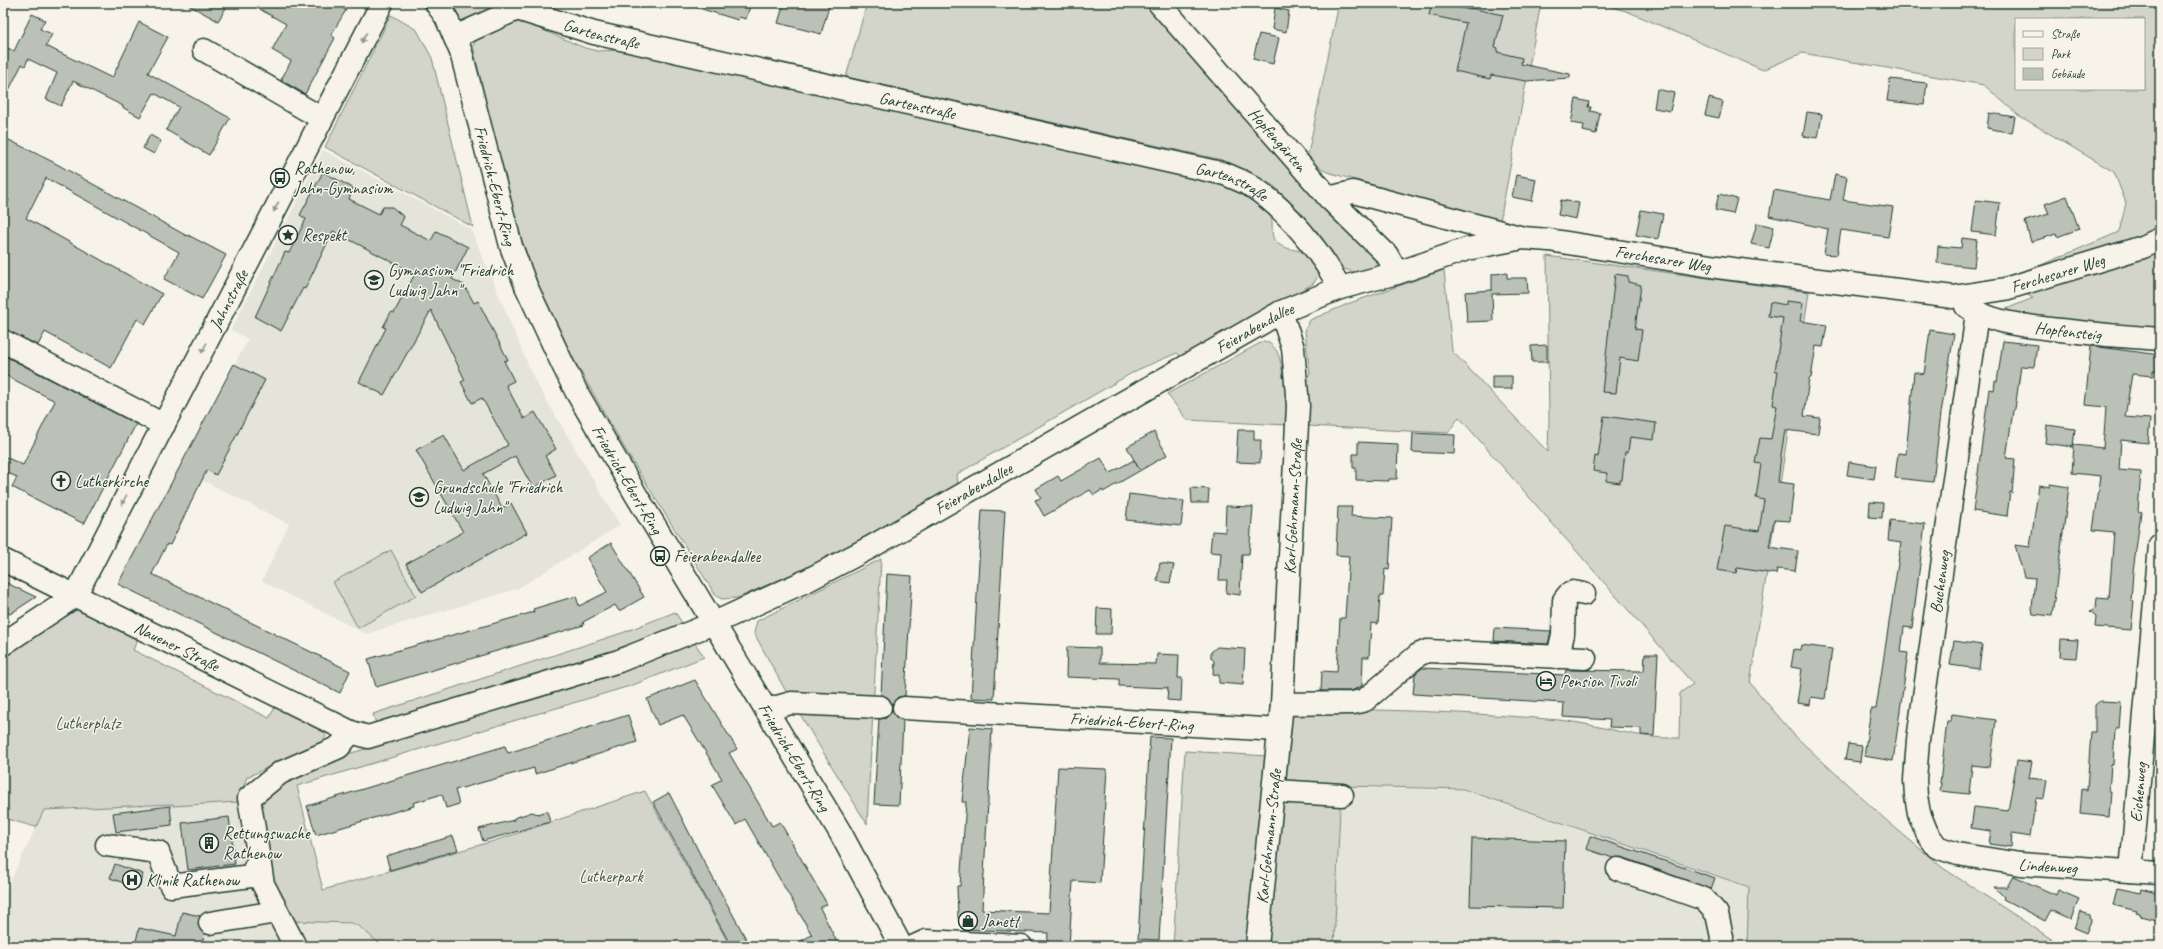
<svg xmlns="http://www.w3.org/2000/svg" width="2163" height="949" font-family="Caveat,sans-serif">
  <rect width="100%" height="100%" fill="#f7f3e8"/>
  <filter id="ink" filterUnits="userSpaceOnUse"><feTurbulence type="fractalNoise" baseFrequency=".025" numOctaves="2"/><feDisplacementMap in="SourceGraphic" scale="8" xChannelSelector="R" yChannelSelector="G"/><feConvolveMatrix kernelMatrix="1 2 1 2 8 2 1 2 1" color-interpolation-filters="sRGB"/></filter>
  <g filter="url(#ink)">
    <path fill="#e5e4d9" d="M323 150 471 229 534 379 620 525 517 589 366 634 262 581 289 524 180 469 248 339 231 330Z
      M1342 787 1463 790 1749 888 1747 946H1334Z
      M238 802 247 863 342 922 359 926 382 946H3V897L44 810 173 804V806Z"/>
    <path fill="#d3d5ca" stroke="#79897f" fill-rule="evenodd" d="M450 3H495L498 6 461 22Z
      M867 3H1153L1386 267 1360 274 1338 267 1291 204 1274 186 1222 160 846 77Z
      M1339 3H1541L1500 221 1327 172 1307 159Z
      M1598 3H2160V332L1994 314 2033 298 2003 281 2119 232 2126 203 2114 172 2018 115 1984 85 1802 53 1763 70 1629 12ZM2016 19H2144V89H2016Z
      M391 15 417 30 432 58 473 227 325 147Z
      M518 21 524 22 585 48 597 51 619 50 1233 185C1246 191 1264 201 1271 217 1274 225 1269 237 1277 243 1285 250 1297 249 1307 253L1319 274 1314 283 1182 358 1177 353 1137 370 957 474 958 487 804 569 737 598 722 599 716 596 628 454 574 360 533 273 510 206 473 46 476 40Z
      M1547 256 1809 292 1750 683 1795 736 1887 821 1943 868 2062 946H1747L1749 887 1463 789 1341 786 1334 946H1173L1185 751 1284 757 1288 709C1378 709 1469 712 1559 720 1599 724 1638 740 1679 738L1680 693 1693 684 1459 417 1448 433 1187 420 1167 394 1264 341C1280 346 1281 363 1283 378L1310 375 1305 331 1310 320 1350 303 1444 270 1452 351 1548 452 1549 420Z
      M391 550 416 596 358 628 333 582Z
      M881 559 867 824 784 688 754 633 757 621Z
      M73 607H80L139 636 133 650 269 718 277 704 321 726 326 736 320 744 247 777 238 802 173 806V804L44 810 36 827 3 818V656Z
      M675 612 704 657 633 685 297 786 323 890 497 840 645 791 730 946H382L359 926 351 923 291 921 275 890 260 798 298 771 324 761 382 744 373 714 622 633Z"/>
    <path fill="#bbc1b6" stroke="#1f3d34" d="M185 3H229L218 21Z
      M249 3H334L346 10 331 35 335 38 305 94 281 80 291 61 272 50 286 24Z
      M692 3H751L746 19 739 17 738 20 692 6Z
      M784 3H830L821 34 778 23Z
      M1432 3H1442L1470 10V8L1503 15 1495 47 1498 48 1497 52 1522 58 1521 64 1570 74V78L1526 81 1491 75 1490 79 1455 71 1466 23 1429 15Z
      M1275 8 1289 11 1286 32 1272 29Z
      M32 14 45 20 40 29 52 34 46 46 112 78 139 22 168 37 148 73 230 118 209 155 166 130 179 107 154 93 140 117 122 107 123 106 73 81 61 106 46 99 57 73 28 59 25 66 22 64 3 102V46L14 51Z
      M1259 34 1279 38 1273 64 1253 59Z
      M1890 79 1927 83 1924 105 1887 101Z
      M1657 89 1674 93 1670 111 1654 108Z
      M1709 98 1723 102 1719 118 1705 115Z
      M1576 99 1589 102 1588 107H1591L1590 111 1600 113 1596 134 1583 131 1584 125 1571 123Z
      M1807 112 1822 114 1818 138 1803 136Z
      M1989 113 2015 117 2012 133 1987 128Z
      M150 135 161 141 154 154 143 148Z
      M3 137 53 162 187 236 188 235 226 255 202 299 164 279 179 252 46 178 26 218 162 294 145 324 137 319 111 368 45 332 38 345 3 329V212L9 200 3 197Z
      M323 172 353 188 349 199 379 214 383 207H392L404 217 400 225 431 241 436 231 468 247 452 279 464 285 474 303 478 301 508 360 504 361 514 381 506 385 524 419 535 412 556 449 545 456 556 475 533 488 515 456 483 474 502 508 511 503 527 533 422 592 406 564 463 532 416 450 444 435 464 470 508 445 482 398 472 403 461 382 465 380 431 310 384 395 359 382 386 328 383 327 391 312 394 313 415 274 333 231 305 289 303 288 281 331 255 317 285 252 289 253 306 219 300 215Z
      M1835 174 1847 177 1843 200 1893 207 1888 237 1841 230 1837 255 1824 254 1828 229 1769 216 1774 190 1830 200Z
      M1516 175 1536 179 1532 201 1512 197Z
      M1719 194 1737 199 1733 214 1715 210Z
      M2067 196 2079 229 2057 237 2056 234 2031 242 2025 221 2049 214 2045 204Z
      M1561 200 1579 203 1576 219 1558 215Z
      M1976 200 2000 203 1996 235 1972 232Z
      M1641 210 1663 214 1658 239 1636 235Z
      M1757 223 1774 227 1769 248 1751 244Z
      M1962 238 1977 240 1974 267 1937 263 1938 246 1961 248Z
      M1507 273V278H1527L1528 293 1492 294 1493 321 1467 322 1465 292 1492 290V274Z
      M1615 274 1628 276V282L1641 285 1635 329 1642 330 1638 361 1620 358 1616 393 1602 392Z
      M1786 301 1803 303 1800 321 1827 325 1823 347 1816 346 1811 378H1809L1804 416 1820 418 1818 434 1785 430 1781 455 1778 482 1794 484 1790 521 1774 520 1769 547 1798 551 1795 571 1777 569 1776 574 1737 568 1736 573 1717 570 1725 526 1759 531 1764 500 1756 498 1761 464 1755 463 1760 438 1771 439 1777 406 1773 405 1778 371H1775L1783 318 1768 316 1770 302 1786 305Z
      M1930 330 1954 334 1941 413 1933 482 1895 478 1898 453 1906 454 1914 372 1924 374Z
      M2003 341 2037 345 2034 367 2021 366 2015 409 2013 411 2006 458 2015 459 2012 493 2010 492 2007 516 1973 511 1989 389 1994 390 1995 381 1997 382Z
      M1547 345V362H1532L1531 346Z
      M2091 346 2160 355V372L2153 371V376L2132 374 2125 417 2150 419 2148 443 2121 440 2119 470 2141 472 2138 511 2141 512 2133 572 2131 601H2134L2131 630 2095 627 2096 616 2090 611 2096 607 2097 598 2109 599 2114 532 2093 530 2101 476 2072 473 2074 445 2103 448 2106 407 2085 405Z
      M3 355 136 424 84 524 12 487 17 477 3 471V456L23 465 55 401 3 374Z
      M234 364 265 380 216 475 207 470 170 545 167 544 152 574 350 671 340 693 118 584Z
      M1492 376H1512V389H1492Z
      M1604 416 1656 423 1654 440 1630 437 1628 452H1625L1622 480H1620V483L1606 481 1607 473 1593 471 1595 456 1598 457Z
      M2047 425 2075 429 2073 447 2045 443Z
      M1238 430H1254V440H1261L1260 463 1236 462Z
      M1154 432 1167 455 1103 492 1102 490 1094 495 1090 490 1044 516 1035 500 1041 498 1036 489 1058 476 1061 481 1101 458 1110 473 1134 460 1139 469 1127 447Z
      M1413 433 1455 435 1454 454 1412 452Z
      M1358 442 1398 444 1397 479H1389V481L1356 480V468H1353V454H1358Z
      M1849 462 1876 466 1874 479 1847 475Z
      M2050 484 2069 487 2052 616 2033 614 2032 608 2035 578 2024 577 2015 545 2030 547 2039 485 2050 487Z
      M1191 488 1209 489 1208 503H1192Z
      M1129 494 1184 501 1181 526 1126 520Z
      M1870 502 1883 503 1882 518 1869 517Z
      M1226 506 1253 507 1249 554H1242L1240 595 1226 593 1227 580H1219L1221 553 1210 552 1212 531 1225 532Z
      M1338 507H1352L1351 516 1392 518 1389 570 1385 569 1383 596H1380L1378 624 1371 623 1369 657H1363L1362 686 1351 691H1321L1322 671 1337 672 1340 618H1345L1349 556 1336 555Z
      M982 510 1005 511 994 699 971 698Z
      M1890 520 1925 524 1912 628 1904 627 1901 652 1908 653 1893 761 1864 756 1871 709H1876L1901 543 1888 541Z
      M611 543 644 597 619 611 615 605 583 622 584 625 376 687 368 659 534 612 533 609 576 596 579 606 607 592 587 558Z
      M1160 563 1174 565 1170 583 1157 581Z
      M887 574 912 576 905 696 898 697 892 705 887 697 881 695Z
      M3 581 17 588 36 597 10 614 3 611Z
      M1097 608 1112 609 1111 634H1096Z
      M1495 628 1551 631V632L1548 644 1494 641Z
      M2061 639 2078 640 2076 658 2060 657Z
      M1954 641 1982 645 1979 669 1950 665Z
      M1801 645 1832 649 1825 699 1811 697 1810 705 1797 703 1802 669 1791 667 1794 649 1800 650Z
      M1067 647 1100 648V663L1156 664 1157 654 1179 655 1178 678H1182L1181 701 1167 700 1168 688 1119 686V679L1066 677Z
      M1217 647 1245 649 1243 685 1219 683V675L1213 674 1214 661 1211 658V652Z
      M1645 654H1658L1654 736 1641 735V728L1609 727 1610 720 1563 717 1564 703 1413 694 1415 674 1422 668 1565 675 1566 670 1644 671Z
      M695 680 737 749 729 753 772 826 780 822 827 904 820 908 839 946H791L812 935 745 819 736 825 712 785 722 779 683 715 658 725 647 699Z
      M2100 701 2121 702 2119 728H2115L2113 765H2111L2109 792H2111L2109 817 2080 814 2082 789 2087 790 2091 732H2095V705Z
      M892 710 897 718 903 720 899 805 874 804 879 719 886 718Z
      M1952 714 1996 720 1990 767 1972 765 1969 794 1940 791 1941 783H1940L1947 721H1951Z
      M628 715 637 742 535 774 534 768 455 790 459 804 446 808 442 794 413 803 414 806 316 835 307 806 505 746 508 753Z
      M970 727 992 729 982 910 1049 913 1058 767 1107 769 1100 883 1073 881 1069 946H1047L1048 933 963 929 961 925 958 918 957 886H960L966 802H962Z
      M1150 737 1171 738 1159 940 1138 939Z
      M1848 744 1862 746 1860 762 1845 760Z
      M2017 760 2032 762 2029 778 2047 780 2044 799 2036 798 2030 837 2012 834 2011 847 1989 844 1991 831 1971 828 1974 807 2008 811Z
      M669 793 702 858 750 946H731L653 802Z
      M170 806 172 825 116 832 113 813Z
      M547 811 550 822 483 841 479 829 514 820V818L532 812 538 814Z
      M229 817 235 864 188 870 182 823Z
      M453 836 458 850 390 870 386 856Z
      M1590 836 1715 878 1711 889 1622 857 1613 858 1586 849Z
      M1472 838 1565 841 1563 908 1470 906Z
      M115 864 143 874 138 888 110 878Z
      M2013 876 2056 895 2058 890 2079 899 2071 919 2051 910 2045 921 2003 899 2004 897 1994 887H2007Z
      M2117 888 2141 893 2142 889 2160 894V921L2140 916V914L2136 913 2137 911 2113 905Z
      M182 912 200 916 198 925 204 934 202 946H135L139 928 176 936Z
      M2081 912 2090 915 2091 921 2086 933 2074 928Z"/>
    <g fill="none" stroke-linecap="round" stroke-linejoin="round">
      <defs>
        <g id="minor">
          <path id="s1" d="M1159 3 1329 198 1387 255 1397 273"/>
          <path id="s2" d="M455 37 517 9 594 33 1225 174C1234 178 1243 181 1251 186 1286 208 1321 252 1340 288"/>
          <path d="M204 50 321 118"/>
          <path d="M1329 198 1353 192 1520 237"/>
          <path id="s3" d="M1966 306C1993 324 2028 326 2060 330 2093 334 2126 337 2160 339"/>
          <path id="s4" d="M1977 313 1918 740 1915 780 1916 796 1919 813 1927 833 1937 847 1957 854 2020 864 2160 873"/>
          <path d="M3 341 164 425"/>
          <path id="s5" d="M3 560 351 732 368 737 619 661 714 623 808 580 871 547 1281 312 1340 288 1397 273 1467 249 1523 238 1549 240 1717 267 1953 297 2005 289 2143 247 2160 239"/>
          <path id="s6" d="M3 644 75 596 382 3"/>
          <path d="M1558 657 1563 634 1564 600 1568 595 1573 592 1584 594"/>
          <path d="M1282 704 1353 703 1365 700 1418 655 1427 651 1585 658"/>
          <path id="s7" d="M904 708 1279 730"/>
          <path d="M766 710 791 703 880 707"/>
          <path d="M1275 791 1342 795"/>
          <path d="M107 845 158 852 171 886 251 876 258 861"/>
          <path d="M1618 869 1704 899 1717 914 1722 937 1721 946"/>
          <path id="s8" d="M2131 871 2160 545"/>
          <path d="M210 923 276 912"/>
          <path d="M295 946 263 884 249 798 280 773 339 747 351 732"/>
          <path d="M915 946 926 941 1021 946"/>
          <path id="s9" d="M1257 946 1282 704 1298 406 1293 348 1281 312"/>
        </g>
        <g id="major">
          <path id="s10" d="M436 3 446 17 461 52 511 246 526 286 563 365 576 391 635 493 840 832 901 946"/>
        </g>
      </defs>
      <use href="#minor" stroke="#1f3d34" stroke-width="25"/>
      <use href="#major" stroke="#1f3d34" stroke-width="25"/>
      <use href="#minor" stroke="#f7f3e8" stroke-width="22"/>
      <use href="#major" stroke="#f7f3e8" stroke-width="22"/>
    </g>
    <defs><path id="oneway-solid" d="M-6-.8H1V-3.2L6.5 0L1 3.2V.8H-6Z"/></defs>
    <g fill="#8b988e">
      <use href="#oneway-solid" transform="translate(364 38) rotate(118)"/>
      <use href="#oneway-solid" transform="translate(276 207) rotate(117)"/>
      <use href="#oneway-solid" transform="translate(204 348) rotate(118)"/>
      <use href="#oneway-solid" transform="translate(124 500) rotate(118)"/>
    </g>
  </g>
  <defs>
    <symbol id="bus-ring" viewBox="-11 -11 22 22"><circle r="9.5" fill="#f7f3e8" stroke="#1f3d34" stroke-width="1.5"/><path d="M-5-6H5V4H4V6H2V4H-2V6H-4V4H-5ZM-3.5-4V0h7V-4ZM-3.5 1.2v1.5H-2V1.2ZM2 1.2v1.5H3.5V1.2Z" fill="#1f3d34"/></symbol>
    <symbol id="sight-ring" viewBox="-11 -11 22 22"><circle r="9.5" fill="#f7f3e8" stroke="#1f3d34" stroke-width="1.5"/><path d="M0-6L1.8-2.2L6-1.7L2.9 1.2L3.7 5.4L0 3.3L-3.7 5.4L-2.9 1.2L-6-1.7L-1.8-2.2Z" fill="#1f3d34"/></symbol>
    <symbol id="school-ring" viewBox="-11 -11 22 22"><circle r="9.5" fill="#f7f3e8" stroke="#1f3d34" stroke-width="1.5"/><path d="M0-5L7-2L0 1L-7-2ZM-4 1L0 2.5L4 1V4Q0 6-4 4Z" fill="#1f3d34"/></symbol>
    <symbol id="church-ring" viewBox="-11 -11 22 22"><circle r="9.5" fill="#f7f3e8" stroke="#1f3d34" stroke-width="1.5"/><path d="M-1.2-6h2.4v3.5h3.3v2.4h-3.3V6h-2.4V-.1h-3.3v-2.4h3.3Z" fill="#1f3d34"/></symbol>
    <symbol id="hotel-ring" viewBox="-11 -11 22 22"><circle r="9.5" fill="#f7f3e8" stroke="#1f3d34" stroke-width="1.5"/><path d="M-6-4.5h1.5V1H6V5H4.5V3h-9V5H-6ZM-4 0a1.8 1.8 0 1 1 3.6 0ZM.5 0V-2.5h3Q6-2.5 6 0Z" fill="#1f3d34"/></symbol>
    <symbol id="building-ring" viewBox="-11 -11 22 22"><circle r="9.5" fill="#f7f3e8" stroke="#1f3d34" stroke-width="1.5"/><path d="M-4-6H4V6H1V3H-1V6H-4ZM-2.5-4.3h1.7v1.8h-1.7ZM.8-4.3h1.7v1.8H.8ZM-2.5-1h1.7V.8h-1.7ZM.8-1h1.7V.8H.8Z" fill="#1f3d34"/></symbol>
    <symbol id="hospital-ring" viewBox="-11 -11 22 22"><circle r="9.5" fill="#f7f3e8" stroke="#1f3d34" stroke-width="1.5"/><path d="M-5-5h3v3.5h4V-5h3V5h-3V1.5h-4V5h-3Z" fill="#1f3d34"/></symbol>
    <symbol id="shop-ring" viewBox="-11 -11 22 22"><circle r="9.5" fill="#f7f3e8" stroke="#1f3d34" stroke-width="1.5"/><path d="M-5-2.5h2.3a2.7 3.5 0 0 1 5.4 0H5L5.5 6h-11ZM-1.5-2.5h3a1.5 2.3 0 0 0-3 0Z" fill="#1f3d34"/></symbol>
  </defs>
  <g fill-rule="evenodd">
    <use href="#bus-ring" x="269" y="167" width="22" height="22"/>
    <use href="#sight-ring" x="277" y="224" width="22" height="22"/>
    <use href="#school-ring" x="363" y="269" width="22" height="22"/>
    <use href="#church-ring" x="50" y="470" width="22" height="22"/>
    <use href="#school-ring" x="408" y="486" width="22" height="22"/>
    <use href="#bus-ring" x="649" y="545" width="22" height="22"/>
    <use href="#hotel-ring" x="1535" y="670" width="22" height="22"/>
    <use href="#building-ring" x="198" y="832" width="22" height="22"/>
    <use href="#hospital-ring" x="121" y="869" width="22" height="22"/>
    <use href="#shop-ring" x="957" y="910" width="22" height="22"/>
  </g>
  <g text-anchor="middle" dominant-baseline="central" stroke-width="3" stroke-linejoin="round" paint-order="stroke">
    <g font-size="17" fill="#1f3d34" stroke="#f7f3e8">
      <text stroke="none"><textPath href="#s2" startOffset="156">Gartenstraße</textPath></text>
      <text stroke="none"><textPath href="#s2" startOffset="480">Gartenstraße</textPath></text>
      <text stroke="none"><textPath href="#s1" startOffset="181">Hopfengärten</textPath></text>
      <text stroke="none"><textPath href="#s2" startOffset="804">Gartenstraße</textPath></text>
      <text stroke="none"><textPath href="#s10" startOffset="193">Friedrich-Ebert-Ring</textPath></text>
      <text stroke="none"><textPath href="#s5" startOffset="1813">Ferchesarer Weg</textPath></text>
      <text stroke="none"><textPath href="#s5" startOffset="2213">Ferchesarer Weg</textPath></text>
      <text stroke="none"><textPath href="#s6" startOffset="420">Jahnstraße</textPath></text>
      <text stroke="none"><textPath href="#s5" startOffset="1387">Feierabendallee</textPath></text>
      <text stroke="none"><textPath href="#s3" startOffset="106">Hopfensteig</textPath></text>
      <text stroke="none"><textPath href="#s10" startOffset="517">Friedrich-Ebert-Ring</textPath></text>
      <text stroke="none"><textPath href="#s5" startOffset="1063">Feierabendallee</textPath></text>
      <text stroke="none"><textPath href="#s9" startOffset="441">Karl-Gehrmann-Straße</textPath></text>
      <text transform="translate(1940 582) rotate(-82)">Buchenweg</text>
      <text stroke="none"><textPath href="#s5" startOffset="194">Nauener Straße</textPath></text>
      <text stroke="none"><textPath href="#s7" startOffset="228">Friedrich-Ebert-Ring</textPath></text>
      <text stroke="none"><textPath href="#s10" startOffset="841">Friedrich-Ebert-Ring</textPath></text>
      <text stroke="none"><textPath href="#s8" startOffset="79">Eichenweg</textPath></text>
      <text stroke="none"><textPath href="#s9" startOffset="110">Karl-Gehrmann-Straße</textPath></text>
      <text stroke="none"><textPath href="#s4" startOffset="656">Lindenweg</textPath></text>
    </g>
    <g font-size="17" fill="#1f3d34" stroke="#f7f3e8" text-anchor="start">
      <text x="294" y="168">Rathenow,<tspan x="294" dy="20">Jahn-Gymnasium</tspan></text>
      <text x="302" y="235">Respekt</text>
      <text x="388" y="270">Gymnasium "Friedrich<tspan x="388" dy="20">Ludwig Jahn"</tspan></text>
      <text x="75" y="481">Lutherkirche</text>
      <text x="433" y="487">Grundschule "Friedrich<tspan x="433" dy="20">Ludwig Jahn"</tspan></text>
      <text x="674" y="556">Feierabendallee</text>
      <text x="1560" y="681">Pension Tivoli</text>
      <text x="223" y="833">Rettungswache<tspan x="223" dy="20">Rathenow</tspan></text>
      <text x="146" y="880">Klinik Rathenow</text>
      <text x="982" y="921">Janett</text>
    </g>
    <g font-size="17" fill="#435b52" stroke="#f7f3e8">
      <text x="88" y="723">Lutherplatz</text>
      <text x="611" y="876">Lutherpark</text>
    </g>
  </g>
  <rect width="2163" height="949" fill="none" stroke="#f7f3e8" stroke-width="16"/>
  <rect x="8" y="8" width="2147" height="933" fill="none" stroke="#1f3d34" stroke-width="1.5" filter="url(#ink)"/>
  <rect x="2015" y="18" width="130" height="72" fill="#f7f3e8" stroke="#a1aaa0"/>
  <rect x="2023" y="31" width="20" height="6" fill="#f7f3e8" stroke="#a1aaa0"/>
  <text x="2051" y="38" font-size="12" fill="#1f3d34">Straße</text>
  <rect x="2023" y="48" width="20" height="12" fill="#d3d5ca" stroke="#a1aaa0"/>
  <text x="2051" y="58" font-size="12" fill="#1f3d34">Park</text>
  <rect x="2023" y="68" width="20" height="12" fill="#bbc1b6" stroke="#a1aaa0"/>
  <text x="2051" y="78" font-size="12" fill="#1f3d34">Gebäude</text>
</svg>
